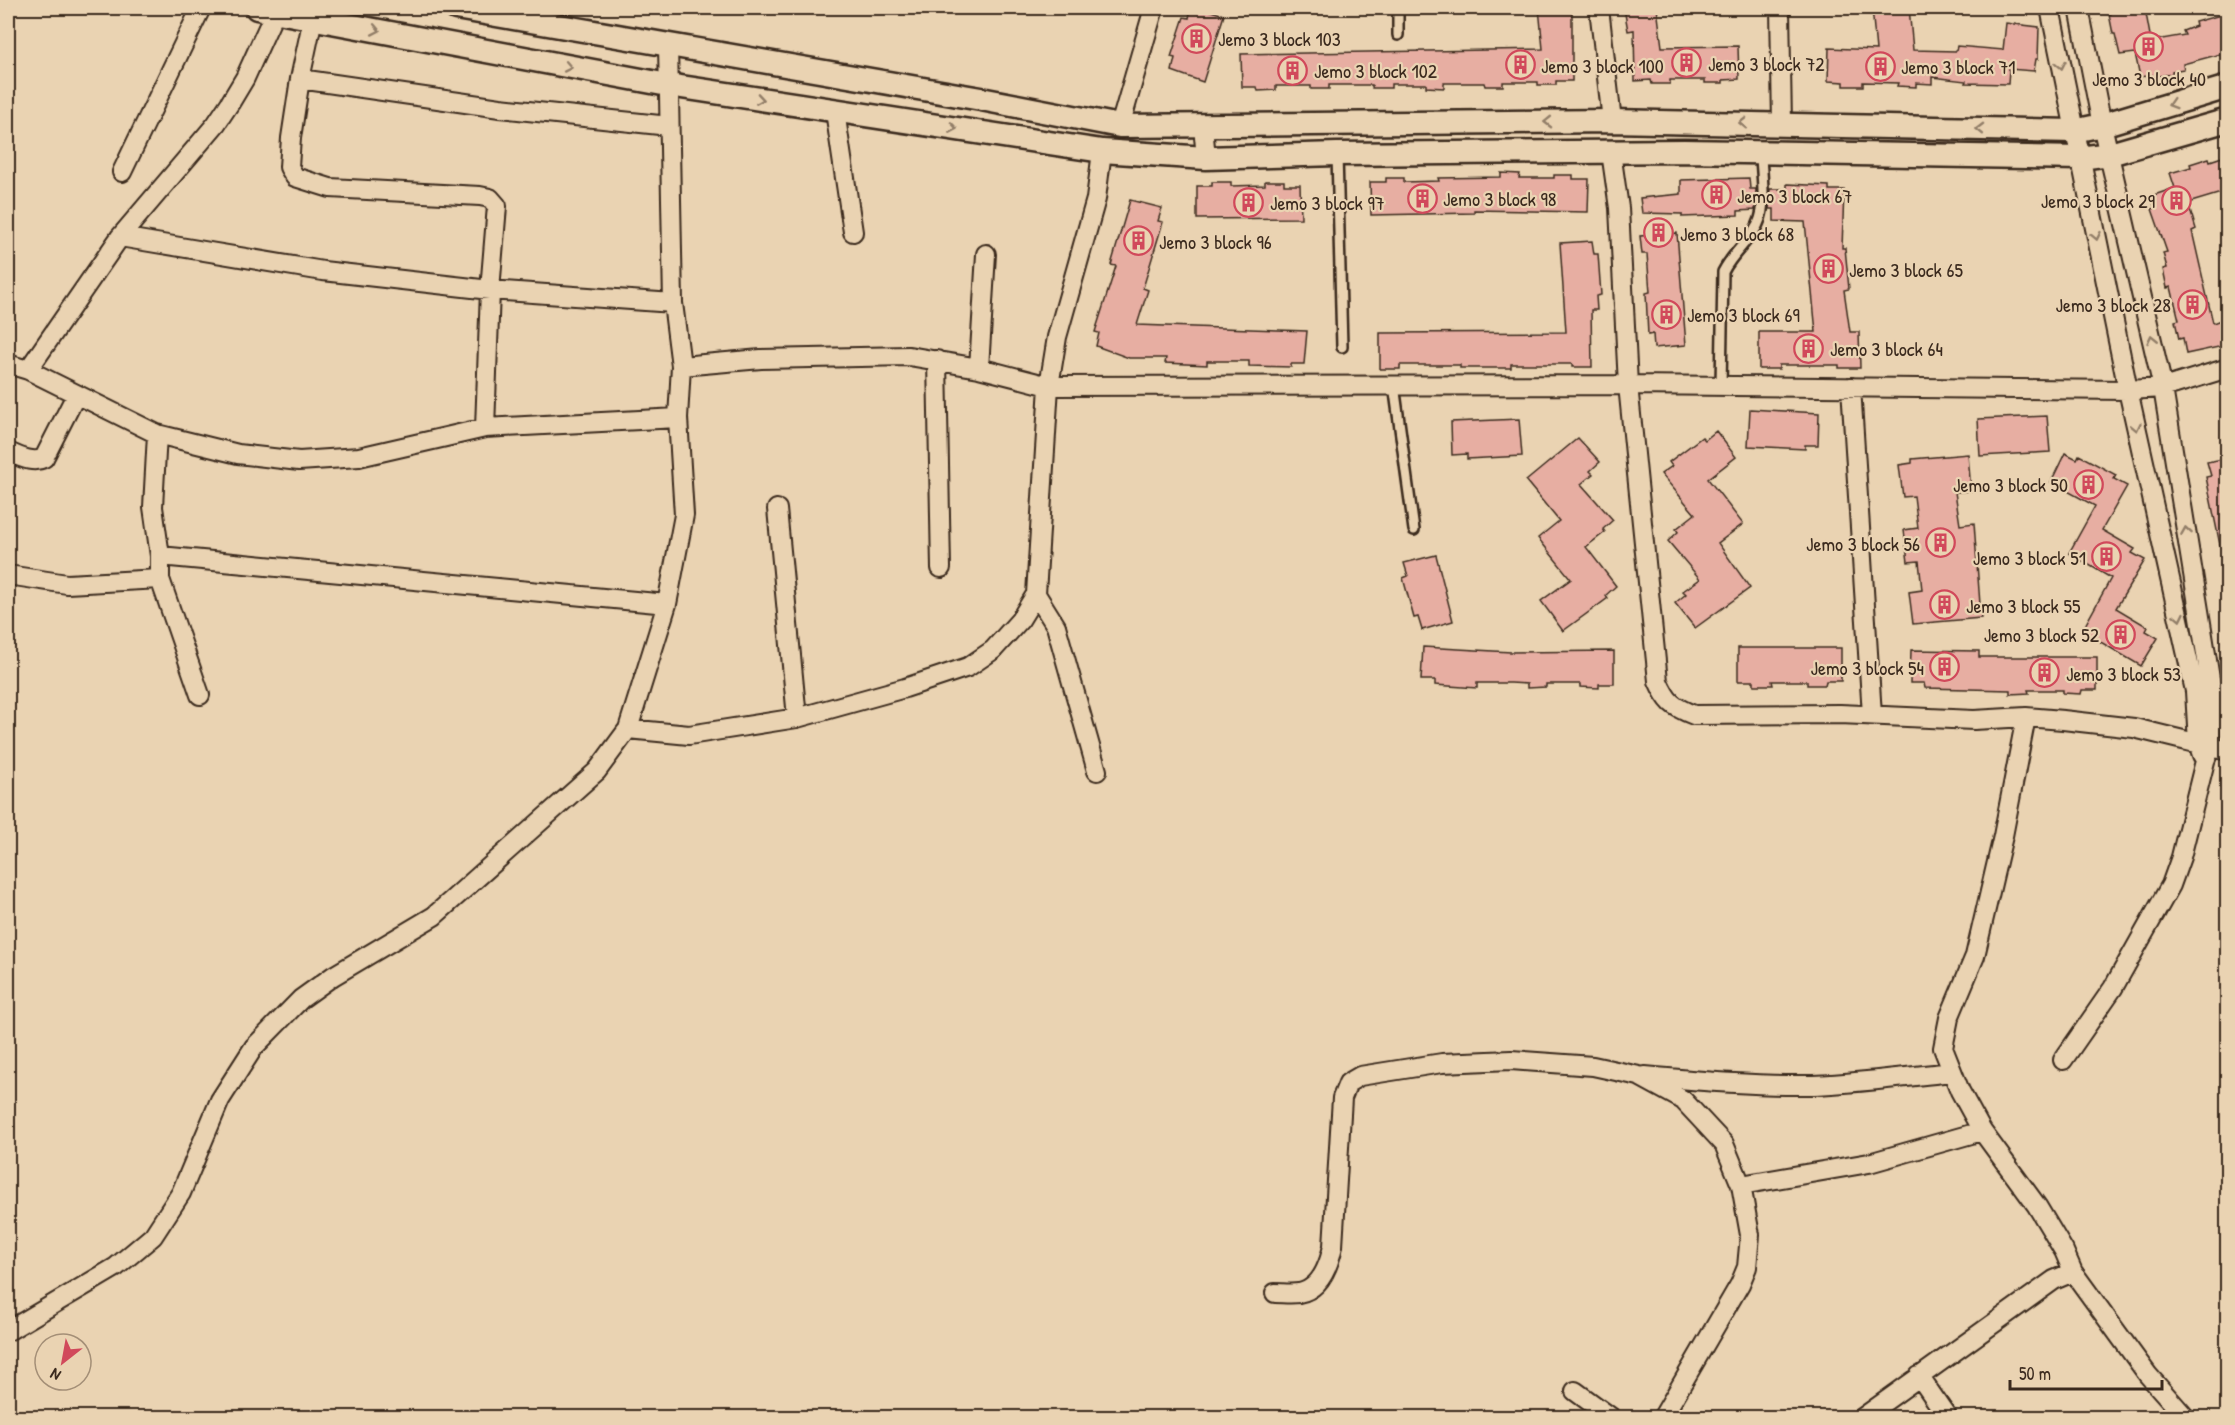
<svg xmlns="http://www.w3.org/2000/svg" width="2235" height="1425" font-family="'Patrick Hand',sans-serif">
  <rect width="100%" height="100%" fill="#ead3b2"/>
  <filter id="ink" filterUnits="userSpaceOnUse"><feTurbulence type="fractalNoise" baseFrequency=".0167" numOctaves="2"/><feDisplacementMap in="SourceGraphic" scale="12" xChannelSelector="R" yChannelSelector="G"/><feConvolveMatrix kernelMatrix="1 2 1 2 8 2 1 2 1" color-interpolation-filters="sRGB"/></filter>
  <g filter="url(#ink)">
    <path fill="#e7aea2" stroke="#3b2a1e" stroke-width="1.5" d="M1191 8H1201L1224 15 1203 82 1172 71 1175 58 1171 57 1184 17 1189 18Z
      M1539 8H1572V81H1556V85H1538V82H1503V86H1485L1484 83H1444V88L1426 87V84H1391V88H1372V85H1329V89H1311V86H1276V90L1258 91 1257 87H1242L1241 54 1543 49Z
      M1624 8H1657L1662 47 1738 46 1739 79 1723 80V83H1705V80H1670V84H1652L1651 80 1635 81 1634 30 1628 31Z
      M1872 8H1909L1913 50 1956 51 1957 46 2003 50 2006 23 2039 27 2038 59H2036L2034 71 2009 69 2008 84 1965 83 1966 81 1932 77V84L1916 83V87L1897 86 1898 83 1863 82V86H1844V82L1828 81 1829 48 1876 50Z
      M2110 8H2145L2151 41 2185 35 2183 31 2196 26 2195 22 2228 13V52L2183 64 2184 69 2172 71V74L2153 77 2152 75 2140 77 2135 53 2120 55 2115 34H2113L2109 14H2111Z
      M2222 157 2228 175V191L2188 203 2196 229 2192 231 2213 323 2228 317V345L2186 354 2183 338 2179 339 2175 321 2179 320 2171 287 2167 288 2163 269 2167 268 2163 253 2167 252 2152 209 2155 208 2151 196 2175 188 2170 173 2191 167 2190 164 2209 158 2210 161Z
      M1501 173 1520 174 1519 178H1554V175H1573V179H1589L1588 212 1474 210V213L1371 215 1370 182H1386V178H1404V182L1439 181 1438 178 1501 177Z
      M1749 178 1750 189H1756L1755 210 1738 211V215L1682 217V214L1642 213 1640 198 1681 194V180Z
      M1265 181H1284V185H1300L1301 218 1197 219V186H1212V182H1231V186L1265 185Z
      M1787 184 1829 186V190H1844L1842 248H1845L1849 289 1844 290 1850 332H1859L1860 368H1839V365H1779V369H1759V332H1816L1805 222 1774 221V209H1769L1770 189H1787Z
      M1130 200 1162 208 1158 221 1163 222 1143 288 1148 290 1137 325 1307 331 1304 364H1291V367L1249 366V361H1207V365L1165 363 1166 358H1129L1096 346 1099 333 1095 332 1116 266 1111 265Z
      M1677 233 1686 345 1654 348 1653 334 1648 335 1646 293 1650 292 1647 254H1642L1640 236Z
      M1592 241 1594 254H1598L1601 295 1596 296 1597 310H1591L1592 367H1572V364H1511V368H1460V365H1400V369H1380V333L1566 332 1560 243Z
      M1750 409 1819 413 1818 445H1805V449L1748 446Z
      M2047 416 2050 452 1980 456 1978 419Z
      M1519 419 1522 456 1467 459V454L1452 455 1451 422Z
      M1716 431 1736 457 1708 479 1743 524 1718 543 1750 588 1695 628 1675 603 1686 594 1683 591 1700 579 1668 541 1678 532 1676 529 1695 514 1661 474 1672 466 1669 462 1702 437 1705 440Z
      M1578 438 1600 462 1590 471 1593 474 1581 484 1613 520 1603 529 1605 532 1586 547 1616 586 1606 595 1608 598 1563 631 1541 601 1571 579 1538 538 1559 521 1526 481Z
      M2065 453 2077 459 2079 455 2116 475 2114 479 2127 486 2102 530 2135 549 2132 553 2145 560 2116 608 2148 627 2146 631 2158 638 2141 666 2082 631 2111 578 2069 553 2095 506 2051 482Z
      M1968 454 1971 491 1955 492 1960 525 1974 523 1981 618 1913 624 1909 592 1922 590 1919 561 1908 562 1904 530 1918 528 1914 496 1903 497 1899 465 1912 463V459Z
      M2228 458V545H2220L2206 477 2211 476 2207 462Z
      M1436 555 1453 621 1422 630 1418 617 1414 618 1403 578 1408 576 1404 563Z
      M1423 647 1511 652 1614 651V684H1599V688L1580 687V684H1546V687L1527 688V684L1511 683H1477V688L1435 685V680H1421Z
      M1738 648H1841V681H1826L1825 685H1807V681H1772L1773 685H1754V681H1738Z
      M1911 650 1979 651V657H2097V690H2082L2081 694 2063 693V690H2028L2029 693 2010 694V690L1925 688 1924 683H1910Z"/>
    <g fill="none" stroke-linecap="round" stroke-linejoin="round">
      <defs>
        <path id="service" d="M1398 8V35
          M1337 154 1342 347
          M1394 385 1414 530
          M1721 386 1723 272C1731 256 1744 245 1754 231 1769 211 1761 176 1761 153"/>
        <path id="minor" d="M1599 8 1612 121
          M1780 8 1782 124
          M2050 8 2128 390 2195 691 2198 743 2202 755
          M313 18 300 79 291 138 289 167 295 177 330 188 480 196 490 198 497 206 490 290 485 428
          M300 79 500 108 669 126
          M835 111 853 232
          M1120 126 1154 8
          M1203 126 1206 158
          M1611 152 1619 208 1628 385 1658 681C1667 702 1673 707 1694 715L1840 714 1974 720 2026 717 2063 720 2134 728 2228 751
          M122 172 201 8
          M120 237 323 271 490 290 673 303
          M937 360 941 568
          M8 364 28 370 157 434 238 454 299 461 359 457 485 428 678 418
          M681 366 761 359 909 356 979 368 1049 386 1628 385 2128 390 2163 388 2228 368
          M979 368 986 254
          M28 370 120 237 216 124 230 103 245 78 275 12
          M1851 387 1872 715
          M157 434 153 507 160 556V579L200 695
          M8 452C19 456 32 464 44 458L76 395
          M777 509 797 718
          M160 556 667 604
          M8 575 67 584 160 579
          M1036 594 1056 626 1097 771
          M2026 717 2003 836 1975 956 1949 1018 1943 1048 1960 1091 1982 1131 2037 1206 2064 1251 2073 1272 2148 1375 2186 1418
          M628 729 689 735 797 718 905 688 968 667 993 650 1020 620 1036 594 1049 386 1057 337 1096 199 1102 151
          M2063 1060 2113 988 2171 885 2181 857 2205 761 2211 746 2212 691 2163 388 2102 125 2079 8
          M1645 1076C1701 1081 1758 1086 1814 1085 1860 1083 1906 1077 1951 1072
          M1741 1185 1869 1163 1982 1131
          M1275 1293C1282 1293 1291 1294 1299 1293 1321 1289 1329 1265 1333 1246L1342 1098 1348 1083 1360 1076 1442 1063 1511 1060 1593 1066 1639 1076 1683 1100 1724 1144 1741 1185 1750 1235 1747 1267 1740 1284 1662 1418
          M8 1331 116 1267 153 1236 181 1193 220 1100 254 1047 301 999 333 976 434 916 597 771 628 729 667 604 684 515 678 418 681 366 673 303 668 44
          M1919 1376 1948 1418
          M1575 1391 1612 1418
          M1862 1418 2054 1280 2073 1272"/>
        <path id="tertiary" d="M257 8 668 85 1102 151 1206 158 1337 154 1684 151 2080 158 2110 154 2228 120
          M456 8 981 99 1120 126 1612 121 2074 131 2102 125 2228 87"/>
      </defs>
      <use href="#service" stroke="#3b2a1e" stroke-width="14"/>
      <use href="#minor" stroke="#3b2a1e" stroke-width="22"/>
      <use href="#tertiary" stroke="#3b2a1e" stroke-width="27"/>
      <use href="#service" stroke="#ead3b2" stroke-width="9"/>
      <use href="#minor" stroke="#ead3b2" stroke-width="18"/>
      <use href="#tertiary" stroke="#ead3b2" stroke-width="22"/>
    </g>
    <defs><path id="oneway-chevron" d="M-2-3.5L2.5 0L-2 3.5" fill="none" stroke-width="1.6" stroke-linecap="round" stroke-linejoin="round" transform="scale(1.5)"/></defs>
    <g stroke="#927e68">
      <use href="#oneway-chevron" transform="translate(376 30) rotate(11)"/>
      <use href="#oneway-chevron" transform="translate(2061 65) rotate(79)"/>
      <use href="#oneway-chevron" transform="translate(568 67) rotate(11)"/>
      <use href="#oneway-chevron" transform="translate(760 99) rotate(9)"/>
      <use href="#oneway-chevron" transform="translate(2172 104) rotate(163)"/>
      <use href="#oneway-chevron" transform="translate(1548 122) rotate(179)"/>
      <use href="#oneway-chevron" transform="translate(1743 123) rotate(-179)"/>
      <use href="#oneway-chevron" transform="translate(953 128) rotate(9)"/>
      <use href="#oneway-chevron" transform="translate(1980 129) rotate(-179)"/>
      <use href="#oneway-chevron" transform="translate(2096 236) rotate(78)"/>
      <use href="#oneway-chevron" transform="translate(2152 339) rotate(-103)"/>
      <use href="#oneway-chevron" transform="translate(2136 427) rotate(78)"/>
      <use href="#oneway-chevron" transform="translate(2186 531) rotate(-99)"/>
      <use href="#oneway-chevron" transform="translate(2179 617) rotate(78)"/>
    </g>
  </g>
  <defs>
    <symbol id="building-ring" viewBox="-11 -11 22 22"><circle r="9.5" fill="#ead3b2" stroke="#d1495b" stroke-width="1.5"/><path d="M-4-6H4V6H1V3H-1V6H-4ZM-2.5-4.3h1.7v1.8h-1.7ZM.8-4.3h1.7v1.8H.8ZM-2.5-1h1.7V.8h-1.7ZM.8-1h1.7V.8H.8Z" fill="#d1495b"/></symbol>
  </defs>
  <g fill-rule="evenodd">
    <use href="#building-ring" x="1180" y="22" width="33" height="33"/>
    <use href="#building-ring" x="2132" y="30" width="33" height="33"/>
    <use href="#building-ring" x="1670" y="46" width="33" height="33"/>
    <use href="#building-ring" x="1504" y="48" width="33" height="33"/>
    <use href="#building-ring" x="1864" y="50" width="33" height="33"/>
    <use href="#building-ring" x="1276" y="54" width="33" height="33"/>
    <use href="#building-ring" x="1700" y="178" width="33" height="33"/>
    <use href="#building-ring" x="1406" y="182" width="33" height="33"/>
    <use href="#building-ring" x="2160" y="184" width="33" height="33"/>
    <use href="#building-ring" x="1232" y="186" width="33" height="33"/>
    <use href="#building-ring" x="1642" y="216" width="33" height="33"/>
    <use href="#building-ring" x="1122" y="224" width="33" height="33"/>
    <use href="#building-ring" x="1812" y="252" width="33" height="33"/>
    <use href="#building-ring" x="2176" y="288" width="33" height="33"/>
    <use href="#building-ring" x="1650" y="298" width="33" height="33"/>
    <use href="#building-ring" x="1792" y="332" width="33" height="33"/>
    <use href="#building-ring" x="2072" y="468" width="33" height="33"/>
    <use href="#building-ring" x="1924" y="526" width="33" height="33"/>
    <use href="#building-ring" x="2090" y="540" width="33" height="33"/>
    <use href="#building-ring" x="1928" y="588" width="33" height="33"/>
    <use href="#building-ring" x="2104" y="618" width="33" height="33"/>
    <use href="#building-ring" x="1928" y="650" width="33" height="33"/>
    <use href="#building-ring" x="2028" y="656" width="33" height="33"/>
  </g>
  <g text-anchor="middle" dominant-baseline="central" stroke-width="4.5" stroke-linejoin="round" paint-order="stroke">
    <g font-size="20" fill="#3b2a1e" stroke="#ead3b2" text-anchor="start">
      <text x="1218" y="38">Jemo 3 block 103</text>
      <text x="1708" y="63">Jemo 3 block 72</text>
      <text x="1541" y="65">Jemo 3 block 100</text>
      <text x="1901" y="66">Jemo 3 block 71</text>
      <text x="1314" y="70">Jemo 3 block 102</text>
      <text x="2149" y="78" text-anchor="middle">Jemo 3 block 40</text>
      <text x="1737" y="195">Jemo 3 block 67</text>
      <text x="1443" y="198">Jemo 3 block 98</text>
      <text x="2155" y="200" text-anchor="end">Jemo 3 block 29</text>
      <text x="1270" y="202">Jemo 3 block 97</text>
      <text x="1680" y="233">Jemo 3 block 68</text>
      <text x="1159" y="241">Jemo 3 block 96</text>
      <text x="1849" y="269">Jemo 3 block 65</text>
      <text x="2171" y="304" text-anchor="end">Jemo 3 block 28</text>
      <text x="1687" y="314">Jemo 3 block 69</text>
      <text x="1830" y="348">Jemo 3 block 64</text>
      <text x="2068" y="484" text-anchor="end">Jemo 3 block 50</text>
      <text x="1920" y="543" text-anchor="end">Jemo 3 block 56</text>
      <text x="2086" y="557" text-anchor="end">Jemo 3 block 51</text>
      <text x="1966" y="605">Jemo 3 block 55</text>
      <text x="2099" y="634" text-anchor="end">Jemo 3 block 52</text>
      <text x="1924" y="667" text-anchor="end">Jemo 3 block 54</text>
      <text x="2066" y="673">Jemo 3 block 53</text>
    </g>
  </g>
  <rect width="2235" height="1425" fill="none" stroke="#ead3b2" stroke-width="30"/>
  <rect x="15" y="15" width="2205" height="1395" fill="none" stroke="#3b2a1e" stroke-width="2" filter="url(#ink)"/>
  <g transform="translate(63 1362) rotate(211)"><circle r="28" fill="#ead3b2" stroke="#a48f77" stroke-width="1.5"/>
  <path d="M0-4.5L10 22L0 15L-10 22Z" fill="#d1495b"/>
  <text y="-9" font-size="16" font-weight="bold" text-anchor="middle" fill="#3b2a1e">N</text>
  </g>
  <path d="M2010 1380v9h152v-9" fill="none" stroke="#3b2a1e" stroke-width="3"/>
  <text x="2019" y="1380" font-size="18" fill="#3b2a1e" stroke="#ead3b2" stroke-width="4.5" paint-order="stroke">50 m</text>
</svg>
